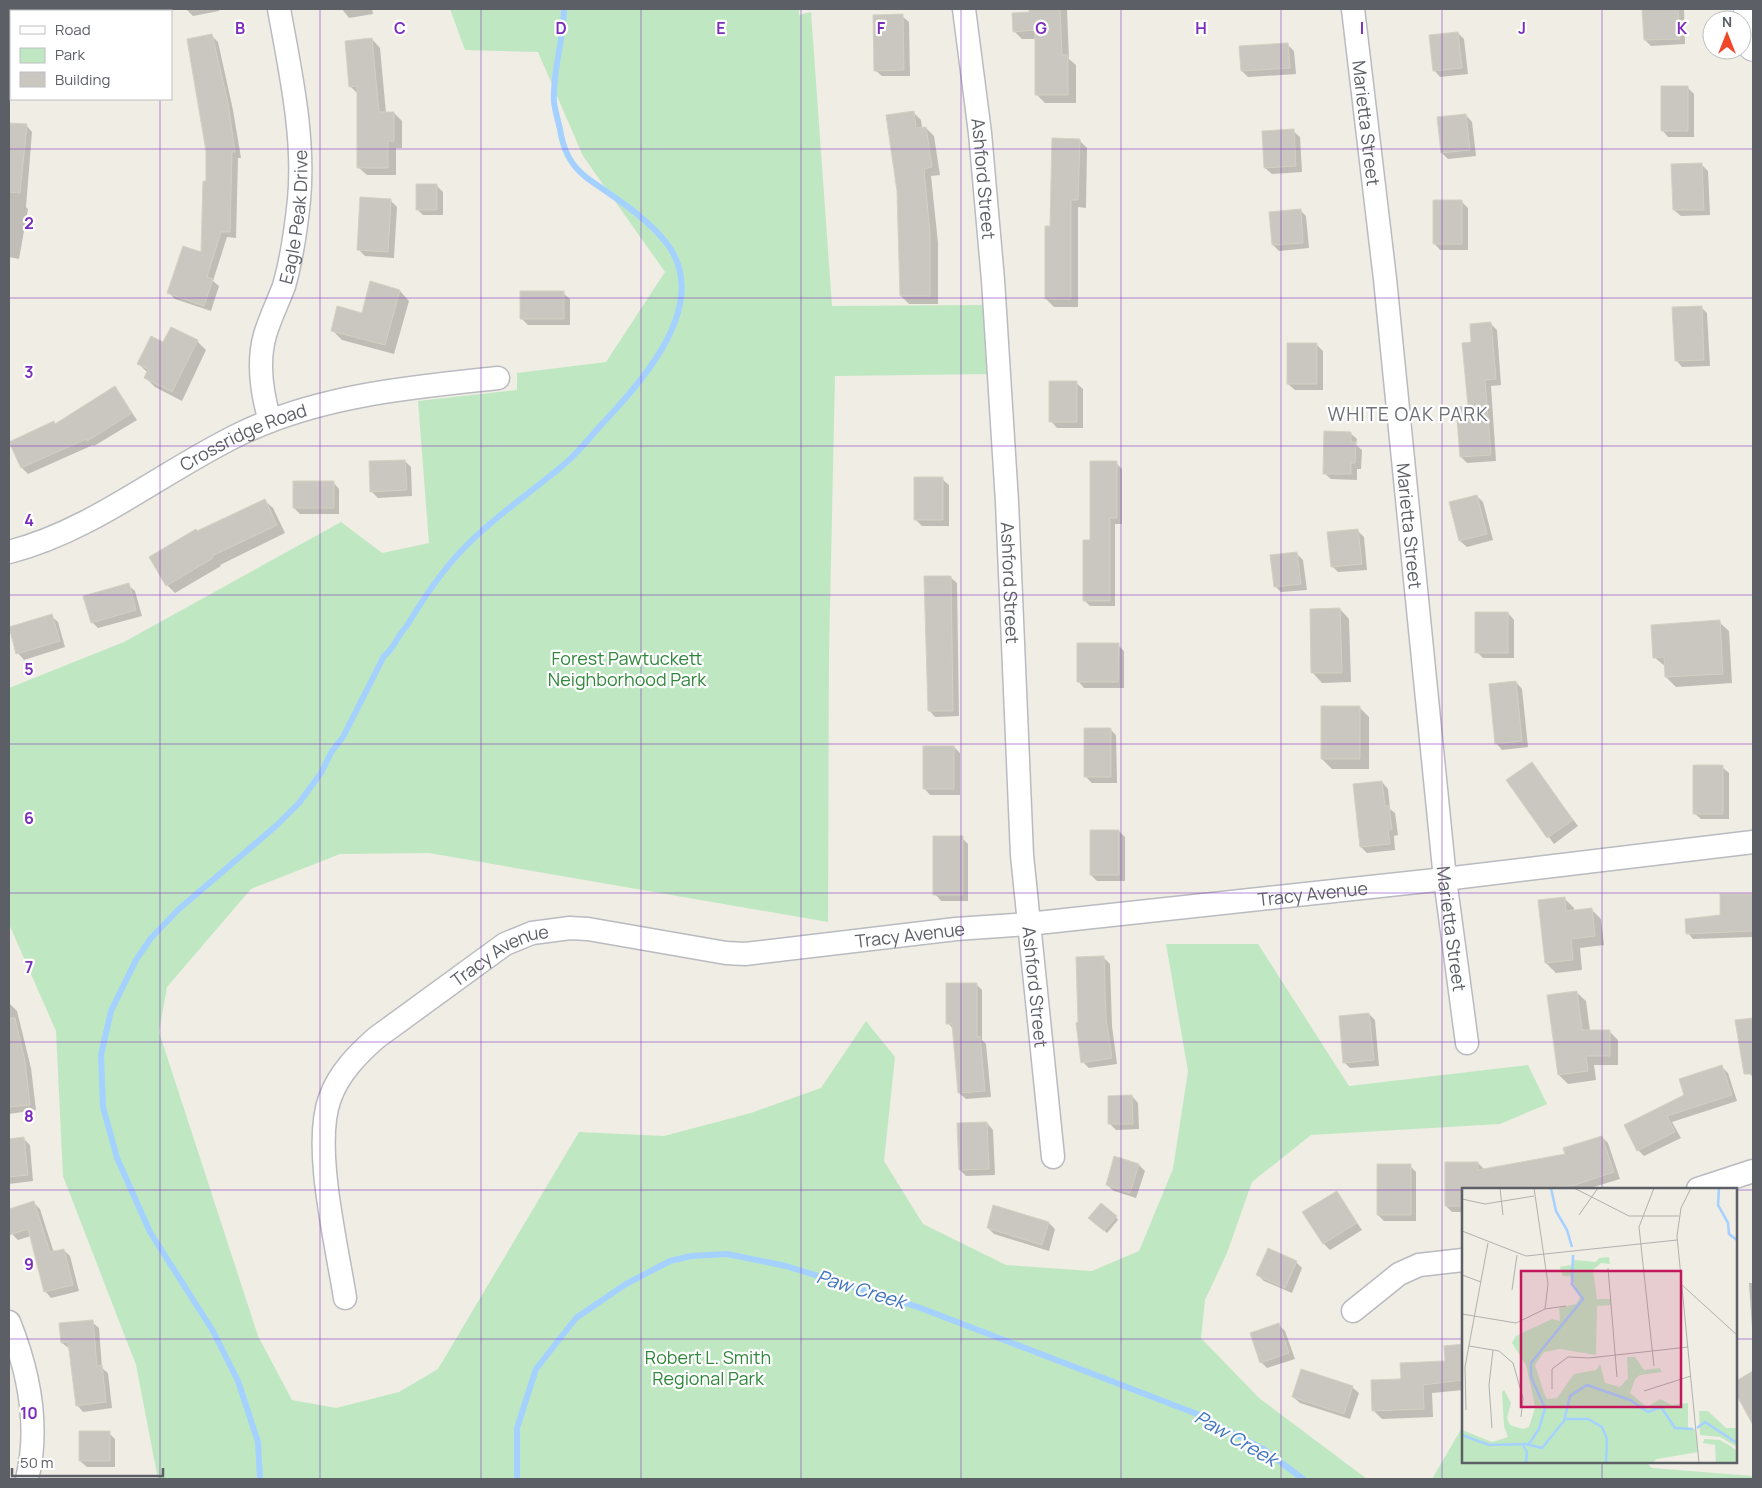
<svg xmlns="http://www.w3.org/2000/svg" width="1762" height="1488" font-family="Manrope,sans-serif">
  <rect width="100%" height="100%" fill="#efede4"/>
  <path fill="#bfe8c2" d="M450 9H799V15L811 12 832 306 987 305 991 374 835 376 829 654 828 922 429 853 340 854 251 889 167 987 159 1032 258 1336 292 1400 336 1408 399 1392 438 1369 579 1132 664 1136 751 1113 821 1088 866 1021 895 1057 884 1161 923 1224 1006 1265 1092 1271 1139 1251 1173 1169 1188 1071 1166 944H1258L1349 1086 1528 1065 1547 1104 1500 1124 1311 1135 1252 1182 1227 1253 1205 1300 1201 1338 1259 1398 1367 1479H158L136 1365 63 1176 56 1031 9 924V688L124 642 341 522 382 553 429 543 418 401 517 390V373L606 362 665 272 583 156 538 52 465 50Z
    M1463 1426V1462H1646L1652 1468 1753 1476V1479H1432Z"/>
  <path fill="#0003" d="M9 9H19V11H11V99L28 100H9Z
    M186 9H219V11L193 16Z
    M342 9H372L373 14 349 18Z
    M1030 9H1067L1069 59 1076 65V103H1045L1037 95 1036 39H1022L1014 31 1031 13Z
    M1643 9H1684L1685 44 1651 46 1645 40Z
    M902 16 909 22 910 76H882L875 70Z
    M1458 33 1464 39 1468 74 1440 77 1434 70Z
    M211 35 218 42 233 110 241 158H238L236 238 227 237 213 281 219 286 211 311 175 299 169 293 202 254 207 183Z
    M372 39 380 48 386 113H394L402 121V148H396V175H367L358 167V94L350 86Z
    M1288 45 1294 51 1296 74 1248 77 1242 71Z
    M1688 88 1694 94V137H1668L1662 130Z
    M913 112 921 120 922 128H926L934 136 940 175 931 176 938 243V304H909L901 296Z
    M1466 115 1472 122 1476 156 1448 159 1442 153Z
    M9 124 26 125 32 132 26 207 28 209 19 259 9 257Z
    M1293 131 1300 137 1302 172 1272 174 1265 168Z
    M1079 140 1087 148 1086 208 1078 207V307H1054L1046 299 1051 227Z
    M1702 165 1708 171 1710 215 1681 216 1674 210Z
    M437 186 443 192V215H423L417 209Z
    M390 200 397 207 394 258 365 256 359 250Z
    M1462 202 1468 208V250H1440L1434 243Z
    M1300 210 1306 216 1309 248 1279 251 1273 245Z
    M400 291 409 301 394 354 342 340 332 330Z
    M563 293 570 299V325H528L522 319Z
    M1701 307 1707 313 1710 366 1682 367 1676 360Z
    M1491 324 1497 330 1501 385 1491 386 1496 461 1467 463 1461 457 1469 407 1473 343Z
    M197 341 206 350 182 401 155 387 146 378 148 373 138 363 164 344Z
    M1317 345 1323 351V390H1295L1288 384Z
    M1076 383 1083 389V428H1057L1051 421Z
    M115 388 137 420 94 446 93 445 28 474 22 468 56 425Z
    M1350 433 1357 439 1356 445 1362 450 1361 469H1357V480L1331 479 1324 473Z
    M405 461 411 467 412 496 378 498 371 491Z
    M1116 463 1122 469V524H1115V606H1090L1084 600 1091 541Z
    M942 479 949 485V526H922L915 519Z
    M333 482 339 489V514H300L294 508Z
    M1477 496 1483 502 1493 540 1467 547 1460 541 1451 503Z
    M264 500 273 508 285 533 220 565 221 566 175 593 167 585 198 532Z
    M1358 531 1364 537 1367 570 1338 572 1332 566Z
    M1297 554 1303 560 1307 590 1281 592 1275 586Z
    M950 577 957 583 959 716 935 717 929 710Z
    M128 585 135 591 142 616 98 628 92 622Z
    M1340 609 1349 619 1351 682 1322 683 1313 673Z
    M1508 613 1514 620V658H1483L1477 652Z
    M51 616 58 622 65 647 24 660 18 653Z
    M1719 622 1729 631 1732 683 1676 687 1666 677V667L1654 657Z
    M1118 645 1124 651V688H1084L1078 681Z
    M1516 682 1522 689 1528 747 1502 750 1496 743Z
    M1359 707 1369 717V769H1332L1322 759Z
    M1110 729 1116 735 1117 783H1092L1086 777Z
    M954 747 960 753V795H930L924 788Z
    M1531 764 1578 826 1554 844 1507 781Z
    M1722 767 1729 773V819H1701L1694 813Z
    M1382 782 1388 789 1390 809 1395 813 1398 835 1394 836 1395 850 1367 853 1361 847Z
    M1119 831 1125 837V881H1097L1091 875Z
    M962 838 968 844V901H941L935 894Z
    M1721 895H1753V937L1693 939 1688 933 1721 916Z
    M1564 898 1574 908V911L1591 909 1601 919 1604 945 1580 948 1582 970 1556 973 1546 963Z
    M1104 958 1110 964 1112 1026 1117 1064 1089 1068 1083 1062 1080 1023Z
    M976 984 982 990V1040L986 1044 991 1097 966 1099 959 1093 954 1030 948 1023Z
    M1576 992 1586 1001 1590 1031H1609L1618 1040V1065H1594L1596 1080 1568 1084 1559 1075 1548 996Z
    M9 1003 17 1011 31 1068 36 1110 9 1114Z
    M1369 1014 1375 1020 1379 1066 1350 1068 1344 1062Z
    M1753 1019V1077L1744 1068 1737 1021Z
    M1722 1067 1728 1073 1737 1101 1672 1122 1681 1138 1644 1156 1638 1150 1626 1126 1686 1096Z
    M1132 1096 1138 1103 1139 1129 1116 1130 1110 1124Z
    M987 1123 993 1130 995 1175 966 1176 960 1170Z
    M1602 1137 1608 1143 1620 1179 1587 1189H1463V1212H1452L1446 1206 1478 1163 1485 1170 1567 1155Z
    M24 1139 30 1145 33 1181 9 1184V1140Z
    M1114 1157 1139 1165 1145 1171 1136 1198 1114 1191 1107 1185Z
    M1410 1166 1416 1172V1221H1384L1378 1215Z
    M1336 1192 1362 1230 1330 1250 1324 1244Z
    M34 1203 40 1209 54 1253 64 1250 70 1256 79 1291 51 1298 45 1291 31 1236 18 1240 12 1234 9 1211Z
    M994 1207 1049 1223 1055 1229 1049 1251 994 1234 988 1228Z
    M1116 1217 1118 1220 1107 1233 1093 1221Z
    M1296 1262 1302 1268 1292 1293 1264 1281 1258 1275Z
    M1749 1283H1753V1329L1752 1328Z
    M92 1322 99 1328 102 1368 108 1373 112 1408 83 1412 77 1405 70 1349 62 1343Z
    M1279 1325 1285 1331 1295 1359 1267 1368 1261 1362Z
    M1463 1345V1390L1432 1393 1433 1417 1382 1419 1373 1410 1402 1380 1447 1362 1445 1347Z
    M1753 1372V1419L1736 1392V1382Z
    M1352 1387 1359 1393 1350 1419 1300 1403 1293 1397Z
    M109 1433 115 1439V1467H87L80 1461Z"/>
  <g fill="none" stroke-linecap="round" stroke-linejoin="round">
    <path stroke="#a4d1ff" stroke-width="6" d="M260 1479 258 1442 238 1381 213 1331 150 1232 117 1158 103 1107 101 1055 111 1011 136 960 151 938 179 909 277 825 299 803 321 773 332 751 343 737 384 656C394 649 397 636 406 627 424 598 442 570 466 546 497 514 535 490 568 461 580 450 591 436 602 424 642 382 711 305 668 245 647 217 615 198 587 178 570 165 563 149 560 129 558 120 555 111 554 102 552 71 564 40 564 9
      M517 1479V1428L536 1369 576 1318 626 1284 670 1261 691 1256 727 1254 786 1266 918 1307 1197 1414 1263 1449 1303 1479"/>
  </g>
  <path fill="#cac7c1" stroke="#d4d0c2" d="M1029 9H1060L1062 55H1068V95H1035V30L1013 32 1012 13 1029 12Z
    M1642 9H1678L1680 39 1644 40Z
    M903 14 904 70 874 71 873 15Z
    M1458 32 1462 68 1433 71 1429 35Z
    M212 34 228 103 235 152H232L230 232H221L207 277 213 279 204 306 167 293 183 246 201 252 203 181H206V151L187 39Z
    M372 38 379 112H394V141H388V168H357V86L349 87 345 41Z
    M1288 43 1290 68 1241 71 1239 46Z
    M1661 86H1688V131H1661Z
    M914 111 916 128 926 127 932 167 924 169 930 234V296H900L897 191 886 115Z
    M1466 114 1470 150 1441 153 1437 117Z
    M9 123 27 124 20 193 9 192Z
    M1294 129 1296 166 1264 168 1262 131Z
    M1052 138 1080 139 1078 200H1071V299H1045V226H1050Z
    M1702 163 1704 210H1673L1671 164Z
    M416 184H437V210H416Z
    M360 197 391 199 388 252 357 250Z
    M1433 200H1462V244H1433Z
    M1301 209 1303 243 1272 245 1269 212Z
    M370 281 400 290 385 345 331 331 337 306 362 313Z
    M520 291H564V319H520Z
    M1702 306 1704 360 1675 361 1672 307Z
    M1491 322 1496 379 1485 380 1491 455 1460 457 1456 407 1468 406 1462 343 1471 342 1470 324Z
    M171 327 198 340 172 392 144 378 148 369 137 364 151 336 163 342Z
    M1287 343H1317V384H1287Z
    M1049 381H1077V422H1049Z
    M115 386 132 413 87 441 86 439 21 468 9 442 54 421 55 424Z
    M1324 431 1351 432V442H1356L1355 463H1351V474H1323Z
    M405 460 407 490 370 492 369 461Z
    M1090 461H1117V518H1110V601H1083V540H1090Z
    M914 477H943V520H914Z
    M293 481H334V508H293Z
    M1477 495 1487 534 1459 541 1449 502Z
    M265 499 277 525 212 556 213 558 166 586 149 557 196 529 197 531Z
    M1358 529 1362 564 1331 567 1327 532Z
    M1297 552 1301 584 1274 587 1270 555Z
    M924 576H951L953 711H928Z
    M129 583 136 610 91 623 83 596Z
    M1340 608 1342 673H1311L1310 609Z
    M1475 612H1508V653H1475Z
    M52 614 60 641 16 654 9 627Z
    M1720 620 1723 674 1665 677 1664 657 1653 658 1651 625Z
    M1077 643H1119L1118 682H1077Z
    M1516 681 1522 741 1495 744 1489 684Z
    M1321 706H1360V759H1321Z
    M1084 728H1111V777H1084Z
    M923 746H954V789H923Z
    M1532 762 1573 820 1547 838 1506 780Z
    M1693 765H1723V814H1693Z
    M1382 781 1385 806H1389L1392 829 1388 830 1390 844 1360 847 1353 784Z
    M1090 830H1119V875H1090Z
    M933 836H963V895H933Z
    M1720 894H1753V931L1686 934 1685 919 1720 915Z
    M1565 897 1566 911 1592 908 1595 936 1571 939 1573 960 1545 963 1538 900Z
    M1104 956 1106 1019 1112 1058 1081 1063 1076 1023 1078 1022 1076 957Z
    M946 983H977V1037L980 1036 985 1091 958 1093 952 1024H946Z
    M1577 991 1582 1030H1610V1056H1586L1588 1071 1558 1075 1547 995Z
    M1369 1013 1374 1060 1343 1063 1339 1016Z
    M9 1018H15L25 1061 30 1105 9 1107Z
    M1753 1018V1074H1744L1735 1020Z
    M1722 1065 1732 1095 1667 1116 1675 1132 1637 1151 1624 1125 1684 1095 1679 1079Z
    M1132 1095 1133 1124H1108V1096Z
    M987 1122 989 1169 959 1170 957 1123Z
    M1602 1136 1614 1172 1575 1185 1548 1189H1463V1206H1445V1162H1478V1170L1565 1154 1563 1148Z
    M24 1137 28 1175 9 1177V1139Z
    M1114 1156 1139 1164 1130 1193 1106 1185Z
    M1377 1164H1411V1215H1377Z
    M1337 1191 1357 1223 1323 1244 1302 1212Z
    M34 1201 50 1252 64 1249 73 1285 44 1292 28 1229 9 1235V1209Z
    M1101 1203 1117 1216 1104 1231 1088 1218Z
    M993 1205 1049 1222 1042 1245 987 1228Z
    M1268 1248 1297 1261 1285 1288 1256 1275Z
    M93 1320 97 1366 102 1365 106 1402 76 1406 68 1342 61 1343 59 1323Z
    M1279 1323 1289 1353 1260 1363 1250 1333Z
    M1463 1344V1380L1423 1385 1424 1409 1372 1411 1371 1380 1401 1379 1400 1363 1445 1361 1444 1346Z
    M1301 1369 1353 1386 1344 1414 1292 1397Z
    M1753 1371V1425L1736 1394V1381Z
    M79 1431H110V1461H79Z"/>
  <g fill="none" stroke-linecap="round" stroke-linejoin="round">
    <defs>
      <g id="street">
        <path id="s1" d="M964 9 980 133 993 280 1007 502 1022 855 1053 1157"/>
        <path id="s2" d="M1353 9 1385 279 1445 879 1467 1043"/>
        <path id="s3" d="M270 421C262 394 257 363 265 335 270 318 278 302 284 286 292 258 296 229 299 200 305 137 290 70 279 9"/>
        <path id="s4" d="M9 552C95 530 165 469 244 432 323 395 413 387 498 378"/>
        <path d="M1698 1189 1753 1171"/>
        <path id="s5" d="M345 1298C337 1245 312 1146 330 1098 339 1073 357 1055 376 1038L505 944 532 933 570 928 588 929 726 953 745 954 956 929 1028 924 1445 879 1753 842"/>
        <path d="M1353 1311 1399 1274 1419 1265 1463 1260"/>
        <path d="M9 1322C29 1372 40 1426 27 1479"/>
      </g>
      <path id="secondary" d="M1748 9 1753 47"/>
    </defs>
    <use href="#street" stroke="#b9bbc0" stroke-width="25"/>
    <use href="#secondary" stroke="#b9bcc3" stroke-width="30"/>
    <use href="#street" stroke="#fff" stroke-width="22"/>
    <use href="#secondary" stroke="#fff" stroke-width="28"/>
  </g>
  <path fill="none" stroke="#7b2cbf" stroke-width="1" stroke-opacity="0.55" d="M160 9V11M320 9V1479M481 9V1479M641 9V1479M801 9V1479M961 9V1479M1121 9V1479M1281 9V1479M1442 9V1479M1602 9V1189M160 99V1479M9 149H1753M9 298H1753M9 446H1753M9 595H1753M9 744H1753M9 893H1753M9 1042H1753M9 1190H1463M1736 1190H1753M9 1339H1463M1736 1339H1753M1602 1462V1479"/>
  <g text-anchor="middle" dominant-baseline="central" stroke-width="4.5" stroke-linejoin="round" paint-order="stroke">
    <g font-size="18" fill="#5c5f65" stroke="#fff">
      <text stroke="none"><textPath href="#s2" startOffset="115">Marietta Street</textPath></text>
      <text stroke="none"><textPath href="#s1" startOffset="171">Ashford Street</textPath></text>
      <text stroke="none"><textPath href="#s3" startOffset="210">Eagle Peak Drive</textPath></text>
      <text stroke="none"><textPath href="#s4" startOffset="262">Crossridge Road</textPath></text>
      <text stroke="none"><textPath href="#s2" startOffset="520">Marietta Street</textPath></text>
      <text stroke="none"><textPath href="#s1" startOffset="576">Ashford Street</textPath></text>
      <text stroke="none"><textPath href="#s5" startOffset="1254">Tracy Avenue</textPath></text>
      <text stroke="none"><textPath href="#s2" startOffset="925">Marietta Street</textPath></text>
      <text stroke="none"><textPath href="#s5" startOffset="849">Tracy Avenue</textPath></text>
      <text stroke="none"><textPath href="#s5" startOffset="429">Tracy Avenue</textPath></text>
      <text stroke="none"><textPath href="#s1" startOffset="981">Ashford Street</textPath></text>
    </g>
    <g font-size="18" fill="#31873c" stroke="#fff">
      <text x="627" y="658">Forest Pawtuckett<tspan x="627" dy="21">Neighborhood Park</tspan></text>
      <text x="708" y="1357">Robert L. Smith<tspan x="708" dy="21">Regional Park</tspan></text>
    </g>
    <g font-size="19" letter-spacing="1" fill="#6d7177" stroke="#fff">
      <text x="1408" y="414">WHITE OAK PARK</text>
    </g>
    <g font-size="19" font-style="italic" fill="#3f74bf" stroke="#fff">
      <text transform="translate(861 1289) rotate(17)">Paw Creek</text>
      <text transform="translate(1236 1438) rotate(30)">Paw Creek</text>
    </g>
  </g>
  <g transform="translate(1462 1188)">
    <rect width="275" height="275" fill="#efede4"/>
    <path d="M147 69 148 76 139 75 131 82 135 111H149V117L135 118 134 167 98 161 82 164 73 177 82 205 85 211 95 210 112 186 134 182 138 176 143 195 158 199 166 190 165 169H173L182 182 198 180 200 184 178 187 173 191 168 205 185 219 198 211 210 217 226 215V240L233 241 236 264 195 271 190 275H0V242L30 254 46 249 42 238 40 204 42 202 49 215 45 230 48 237 61 241 67 239 73 220 71 208 64 177 50 155 54 148 90 131 98 133 97 120 114 116 119 108 108 88H101L98 79 109 77 112 72 134 74 137 70ZM237 223H246L264 240H275V259L258 249 238 247ZM242 251 258 252 267 257 275 263V275H254L253 257 241 255Z" fill="#bfe8c2"/>
    <path fill="none" stroke="#a4d1ff" stroke-width="2.5" d="M89 0 94 23 105 42 110 59M257 0 256 17 266 35 267 46 275 52M104 231H126L140 239 145 251 144 275M235 240 243 234 275 255M0 247 27 257 64 256 80 260 102 233 108 208 125 197 168 212 186 224 199 219 213 240 231 241M67 256 77 241 83 220 69 189V175L121 111 110 96 111 67M61 257 65 264 64 275"/>
    <path fill="none" stroke="#b0b0ad" stroke-width="1" d="M38 0 41 27M72 0 86 96 83 121M112 0 167 28H217M192 0 177 39 192 178M229 0 219 20 215 48 237 275M0 11 23 16 72 8M117 27 136 0M0 43 64 68 215 52M146 80 155 189M0 87 19 94M220 97 275 147M50 102 55 67M0 126 54 135 83 121 104 118M7 158 37 163 51 175 61 210 59 229M90 201V181L106 169 127 170 226 159M182 203 229 188M4 222 3 179 26 55M30 240 27 197 31 162"/>
    <path fill="#c2185b" fill-opacity="0.15" stroke="#c2185b" stroke-width="2.5" d="M59 83H219V219H59Z"/>
    <rect width="275" height="275" fill="none" stroke="#5c5f65" stroke-width="2.5"/>
  </g>
  <g font-size="16" text-anchor="middle" font-weight="bold" fill="#7b2cbf" stroke="#fff" stroke-width="4.5" stroke-linejoin="round" paint-order="stroke">
    <text x="240" y="34">B</text>
    <text x="400" y="34">C</text>
    <text x="561" y="34">D</text>
    <text x="721" y="34">E</text>
    <text x="881" y="34">F</text>
    <text x="1041" y="34">G</text>
    <text x="1201" y="34">H</text>
    <text x="1362" y="34">I</text>
    <text x="1522" y="34">J</text>
    <text x="1682" y="34">K</text>
    <text x="29" y="229">2</text>
    <text x="29" y="378">3</text>
    <text x="29" y="526">4</text>
    <text x="29" y="675">5</text>
    <text x="29" y="824">6</text>
    <text x="29" y="973">7</text>
    <text x="29" y="1122">8</text>
    <text x="29" y="1270">9</text>
    <text x="29" y="1419">10</text>
  </g>
  <rect width="1762" height="1488" fill="none" stroke="#5c5f65" stroke-width="20"/>
  <rect x="10" y="10" width="162" height="90" fill="#ffffff" stroke="#bebfc1"/>
  <rect x="20" y="26" width="25" height="8" fill="#ffffff" stroke="#bebfc1"/>
  <text x="55" y="35" font-size="15" fill="#5c5f65">Road</text>
  <rect x="20" y="48" width="25" height="15" fill="#bfe8c2" stroke="#bebfc1"/>
  <text x="55" y="60" font-size="15" fill="#5c5f65">Park</text>
  <rect x="20" y="72" width="25" height="15" fill="#cac7c1" stroke="#bebfc1"/>
  <text x="55" y="85" font-size="15" fill="#5c5f65">Building</text>
  <g transform="translate(1727 35)"><circle r="24" fill="#ffffff" stroke="#bebfc1"/>
  <path d="M0-4L9 19L0 12L-9 19Z" fill="#f04629"/>
  <text y="-8" font-size="14" font-weight="bold" text-anchor="middle" fill="#5c5f65">N</text>
  </g>
  <path d="M12 1468v8h151v-8" fill="none" stroke="#5c5f65" stroke-width="2.5"/>
  <text x="20" y="1468" font-size="15" fill="#5c5f65" stroke="#ffffff" stroke-width="4" paint-order="stroke">50 m</text>
</svg>
